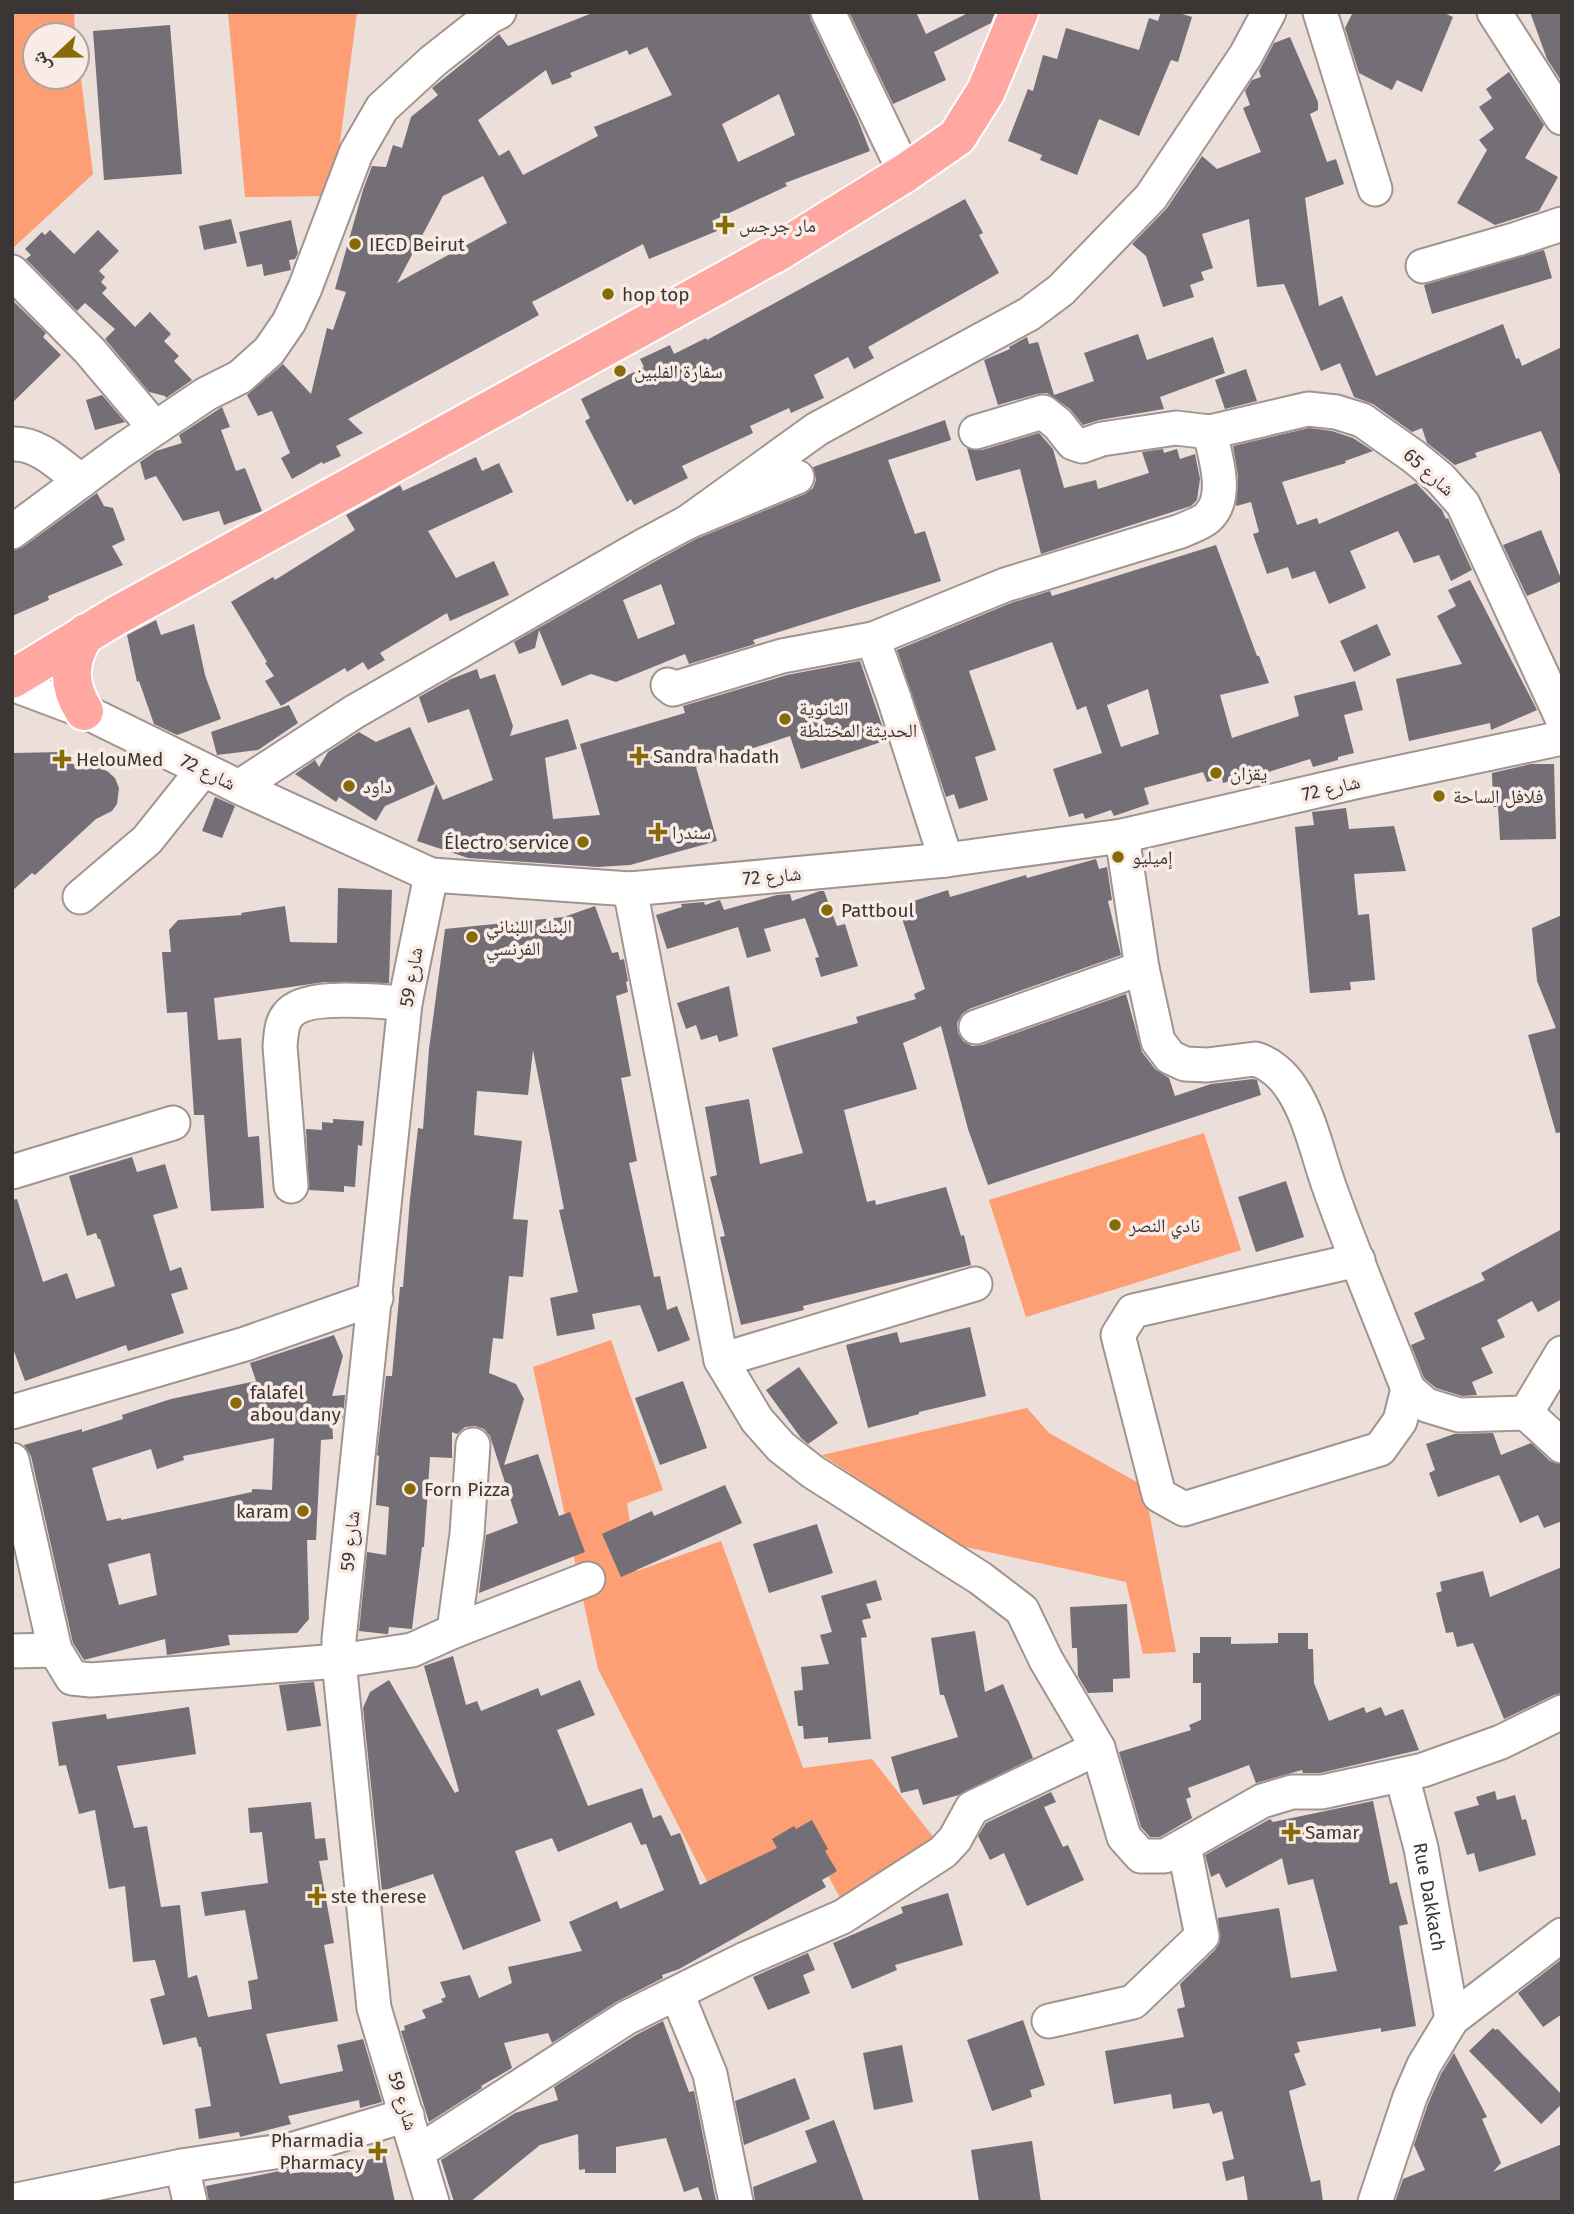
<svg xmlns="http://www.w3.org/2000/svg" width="1574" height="2214" font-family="'Fira Sans','Noto Naskh Arabic',sans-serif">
  <rect width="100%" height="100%" fill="#ecded9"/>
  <path fill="#fd9e75" d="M12 12H74L75 35H35V77H77V47L93 174 12 249Z
    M228 12H357L333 196 245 197Z
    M1204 1133 1241 1250 1026 1317 989 1200Z
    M611 1340 663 1490 627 1503 637 1571 721 1541 803 1768 872 1759 942 1848 849 1915 810 1841 712 1891 598 1669 533 1367Z
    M1027 1408 1049 1433 1144 1486 1176 1652 1143 1654 1126 1582 961 1546 822 1455Z"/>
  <path fill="#746e77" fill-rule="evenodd" d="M595 12H809L811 20 858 120 870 151 785 183 787 186 712 221 717 231 649 259 643 244 532 302 539 315 348 419 363 433 336 446 341 456 323 464 322 462 292 479 281 458 290 453 272 411 258 416 247 395 283 364 311 394 327 328 333 330 346 292 335 289 363 190 372 166 386 167 393 145 402 148 411 117 438 95 432 88 499 34 508 46ZM647 47 672 95 594 127 598 136 523 175 509 150 499 156 478 120 546 70 552 85 572 77 570 73 627 50 629 55ZM779 94 795 135 738 162 722 124ZM483 176 507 223 397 283 443 196Z
    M849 12H916L926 34 970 12H995L991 23 934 52 946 80 893 104Z
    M1161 12H1176L1192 17 1178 62 1171 60 1139 136 1099 119 1077 175 1040 160 1042 155 1008 141 1028 89 1033 91 1043 55 1057 59 1066 28 1139 50 1149 18 1158 21Z
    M1353 12H1442L1453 17 1422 92 1397 80 1392 90 1359 73 1345 28Z
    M1530 12H1562V82L1547 59Z
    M170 25 182 174 104 180 93 31Z
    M1290 37 1318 102V110L1310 114 1327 162 1336 159 1344 184 1305 198 1319 306 1342 296 1376 376 1503 324 1516 359 1519 358 1522 366 1562 347V479L1541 431 1475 453 1477 457 1455 465 1427 443 1422 428 1412 432 1373 404 1354 397 1340 363 1321 371 1284 284 1257 287 1249 219 1202 234 1213 268 1201 272 1204 280 1190 285 1194 297 1163 307 1146 256 1132 244 1167 208 1202 156 1217 169 1261 152 1243 108 1250 105 1245 91 1252 80 1261 77 1259 71 1274 43Z
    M1509 72 1544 125 1525 158 1558 177 1539 211 1495 225 1457 203 1487 150 1479 140 1494 129 1479 107 1492 98 1486 89Z
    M965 199 983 233 979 235 999 273 868 347 874 358 854 369 848 357 814 375 824 398 791 413 789 408 750 426 753 433 682 466 688 478 634 505 631 499 627 502 585 421 590 418 581 399 644 367 640 359 670 345 674 354 706 338 707 340Z
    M231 219 237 243 204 250 199 226Z
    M291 220 298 253 295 259 289 260 291 270 264 276 262 264 247 267 239 232Z
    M50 230 74 254 98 230 119 251 99 271 105 277 101 282 107 288 102 293 135 327 150 312 171 334 164 341 179 356 174 361 192 380 166 398 165 396 149 392 105 339 115 329 85 303 77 311 26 259 31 255 25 249 42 232 45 235Z
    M1544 250 1552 278 1432 314 1424 285Z
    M12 300 46 333 43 337 61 355 12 403Z
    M1138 334 1147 360 1213 337 1225 373 1160 397 1164 409 1099 420 1083 425 1070 409 1047 393 1037 394 998 405 984 360 1010 349 1009 347 1027 337 1029 344 1038 342 1054 395 1094 381 1084 353Z
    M1246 369 1257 401 1225 409 1215 380Z
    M102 395 125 422 95 430 86 400Z
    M222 407 230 427 221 430 236 471 245 468 262 511 224 525 219 511 183 521 156 476 145 480 140 462 156 451 182 443 179 435Z
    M945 420 951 440 888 460 915 534 925 531 941 581 753 640 755 644 689 664 685 654 616 682 591 674 562 686 539 630 535 648 519 654 514 642 652 563 696 539 805 494 813 488 816 480 813 467ZM661 584 675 624 638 639 623 600Z
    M1309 428 1332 431 1353 438 1373 451 1345 461 1346 463 1282 482 1297 525 1317 518 1319 524 1416 483 1442 510 1446 519 1448 518 1472 570 1451 581 1439 555 1414 563 1398 531 1350 551 1366 588 1329 604 1315 571 1292 579 1288 567 1267 574 1253 534 1259 532 1251 502 1236 506 1238 476 1233 446Z
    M1039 433 1053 449 1064 488 1096 480 1098 489 1149 473 1142 452 1163 449 1164 453 1177 449 1180 459 1195 454 1200 479 1197 500 1191 506 1041 554 1020 469 976 481 967 448 982 450Z
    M476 457 482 471 499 463 513 492 428 531 456 578 494 561 509 595 450 621 447 613 380 653 385 660 368 670 363 662 347 672 345 668 281 706 265 681 274 676 265 663 267 662 231 602 273 577 275 580 355 530 346 515 400 485 403 491Z
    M97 493 104 506 113 508 125 540 112 546 123 565 48 596 49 600 12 616V551L23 547Z
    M1541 530 1562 581 1527 596 1503 545Z
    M1216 545 1257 656H1259L1269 683 1220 695 1232 738 1299 716 1294 696 1355 681 1363 710 1344 715 1354 753 1338 757V760L1313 767 1310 759 1259 775 1258 773 1223 783 1222 778 1207 782 1203 772 1144 788 1149 804 1114 816 1111 810 1085 819 1083 813 1069 817 1053 769 1102 753 1086 706 1077 710 1052 642 969 671 996 750 975 757 988 800 959 809 954 794 946 797 897 650 1011 603 1050 591 1052 596ZM1148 689 1159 734 1121 747 1107 705Z
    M1470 580 1537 710 1491 730 1490 723 1409 741 1396 679 1462 664 1437 616 1456 606 1448 590Z
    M156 620 161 635 194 624 205 675 221 719 177 735 154 724 139 681 137 682 127 635Z
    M1377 624 1391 655 1354 672 1340 641Z
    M860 661 887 740 801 769 790 736 696 767 717 841 630 865 598 867 468 858 417 841 436 784 443 800 493 780 469 709 428 723 419 697 451 679 477 669 480 679 495 674 513 726 510 736 568 719 577 749 545 758 553 819 600 815 580 744 685 713 683 706 787 675Z
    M289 705 298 723 258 750 217 755 211 732Z
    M410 727 435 784 385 806 376 821 339 797 336 802 295 774 315 760 319 767 328 752 359 732 376 742Z
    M63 752 77 768 97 767 107 771 115 778 119 788 117 804 112 811 96 819 35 875 32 873 12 891V753Z
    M1531 764H1554L1556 839 1500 840 1498 807H1493L1492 773Z
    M215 797 235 806 222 838 202 831Z
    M1346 808 1349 829 1394 826 1406 871 1354 874 1358 915 1369 914 1375 980 1350 982 1351 990 1310 993 1295 827 1314 825 1312 812Z
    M1096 859 1099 869 1107 867 1112 900 1108 901 1121 955 969 1009 962 1014 957 1023 958 1033 963 1041 972 1046 982 1045 1126 994 1142 1052 1155 1069 1169 1078 1175 1096 1211 1084 1253 1079 1257 1080 1261 1095 988 1185 968 1129 941 1026 903 1043 917 1089 844 1110 867 1202 875 1200 876 1205 946 1187 961 1236 964 1235 971 1265 803 1306 804 1310 741 1325 720 1237 725 1236 710 1177 717 1175 705 1107 749 1099 760 1164 803 1153 772 1048 858 1023 856 1017 916 999 914 994 925 989 898 906 948 890 950 897 1026 875 1027 878Z
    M338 888 392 890 389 983 325 982 214 998 218 1040 241 1038 248 1137 259 1136 264 1208 211 1211 204 1115H194L187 1012 167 1013 162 952H171L169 930 178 920 242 915 241 913 285 906 290 942 337 943Z
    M820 891H824L837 926 845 924 858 966 821 977 815 958 819 957 805 918 764 929 771 951 747 958 738 927 667 949 656 915 682 907 681 904 704 902 705 905 720 900 724 910 777 895 790 894 792 901Z
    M595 906 612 953 618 952 620 960 624 959 628 981 626 982 628 992 616 996 631 1076 621 1078 637 1161 629 1163 654 1277 660 1276 667 1310 677 1306 690 1340 658 1352 640 1305 592 1314 595 1329 557 1336 550 1298 578 1292 559 1210 564 1209 533 1050 528 1095 477 1091 474 1135 522 1141 513 1219 528 1220 523 1277 509 1276 503 1339 493 1338 489 1373 516 1384 524 1399 504 1465 538 1454 559 1516 570 1512 585 1552 479 1593 486 1535 518 1523 490 1436 484 1429 475 1426 465 1427 457 1434 452 1432V1458L430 1457 424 1547H422L412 1629 389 1627 388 1634H386L359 1631 367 1552 386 1555 389 1507 376 1505 379 1456 377 1455 386 1376H392L400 1287H403L410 1199 418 1128 423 1129 429 1049 445 929 564 917Z
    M1562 915V1132L1556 1133 1528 1035 1556 1028 1537 981 1532 928Z
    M729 986 738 1036 719 1042 717 1035 701 1040 696 1025 686 1029 677 1003Z
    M333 1119 364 1121 362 1146 358 1145 355 1187 344 1186V1192L309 1190 306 1129 322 1130V1122L333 1123Z
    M132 1157 137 1172 165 1164 178 1208 153 1215 170 1271 181 1267 188 1289 171 1294 184 1333 128 1351 126 1345 25 1381 12 1346V1200L17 1199 43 1282 67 1273 76 1299 115 1286 100 1239H98L96 1233 87 1236 69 1176Z
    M1286 1181 1304 1237 1256 1252 1238 1197Z
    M1562 1229V1299L1538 1312 1532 1301 1497 1320 1505 1337 1481 1348 1493 1373 1472 1382 1477 1395 1462 1396 1436 1388 1424 1378 1411 1345 1425 1339 1414 1313 1485 1280 1481 1273Z
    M970 1327 986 1396 919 1412V1414L868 1428 846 1345 897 1332 900 1343Z
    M334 1335 343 1356 332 1396 345 1395 343 1418 332 1419 333 1439 321 1440 316 1540H307L309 1619 297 1633 228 1635 230 1645 167 1655 165 1639 84 1660 73 1643 31 1456 24 1445 82 1429V1432L123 1419 122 1415 171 1399 256 1381 250 1363ZM274 1438 272 1490 252 1489V1492L121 1520V1518L107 1521 92 1468 151 1449 157 1469 184 1460 183 1456ZM150 1553 157 1595 119 1605 108 1564Z
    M799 1367 838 1423 808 1444 801 1438 766 1390Z
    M683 1381 707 1448 660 1465 635 1398Z
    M1493 1433 1501 1455 1531 1443 1550 1461 1562 1465V1521L1544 1528 1538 1515 1520 1523 1499 1475 1438 1497 1429 1473 1435 1470 1426 1444 1454 1434Z
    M725 1485 742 1523 621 1577 602 1534 652 1511 654 1516Z
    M817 1524 833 1573 769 1593 753 1544Z
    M1562 1567V1693L1554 1695 1504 1719 1473 1643 1457 1647 1453 1632 1446 1633 1436 1593 1442 1591 1440 1582 1483 1571 1490 1597Z
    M876 1580 882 1600 866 1604 871 1618 862 1620 867 1637 861 1638 871 1739 828 1743V1737L804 1739 803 1726H798L794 1691 803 1690 801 1667 829 1664 820 1635 832 1632 821 1596Z
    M1127 1604 1130 1678 1113 1679V1692L1088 1693 1078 1676 1077 1648H1072L1070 1607Z
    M975 1631 985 1692 1003 1684 1033 1758 959 1795 923 1805 918 1789 901 1793 891 1757 958 1737 944 1695H940L931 1638Z
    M1278 1633H1308V1649H1313L1314 1683 1329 1721 1364 1707 1366 1713 1381 1707 1385 1716 1403 1709 1419 1750 1320 1773H1303L1302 1770 1256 1783 1249 1765 1188 1788 1191 1797 1186 1799 1192 1818 1160 1837H1150L1141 1827 1119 1752 1191 1730 1189 1725 1201 1720V1683H1193V1653H1200V1637H1231V1644L1278 1643Z
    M453 1656 466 1705 477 1701 481 1711 538 1688 541 1696 580 1680 595 1715 557 1730 588 1806 642 1788 653 1818 661 1815 671 1836 680 1833 700 1885 777 1848 772 1839 794 1826 796 1829 812 1820 828 1849 825 1851 837 1871 822 1880 826 1887 679 1969 662 1975 663 1978 616 2002 552 2043 548 2033 504 2043 512 2068 481 2086 482 2088 429 2122 401 2031 405 2030 404 2026 426 2018 422 2010 443 2002 441 1999 446 1997 440 1982 470 1975 479 1998 512 1983 508 1967 582 1951 569 1922 617 1901 620 1909 664 1890 646 1844 641 1845 631 1822 558 1852 552 1838 515 1851 541 1921 463 1950 433 1874 382 1891 363 1708 370 1692 389 1680 455 1793 459 1791 424 1666Z
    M314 1682 321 1726 287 1731 279 1685Z
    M189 1707 196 1754 117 1766 134 1828 147 1826 161 1907 180 1905 188 1978 197 1975 208 2017 252 2009 248 1981 258 1979 245 1910 205 1916 201 1892 268 1883 262 1832 250 1833 248 1808 311 1802 315 1839 325 1838 328 1860 319 1861 334 1943 324 1945 338 2021 266 2034 280 2084 343 2071 337 2045 363 2039 382 2102 360 2108 359 2100 288 2116 291 2124 240 2137 239 2132 199 2139 195 2109 211 2106 201 2047H199L196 2037 163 2045 150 1999 165 1995 155 1960 133 1962 125 1886 109 1889 95 1810 79 1814 66 1765 59 1766 52 1722 106 1714 107 1719Z
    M1495 1791 1497 1800 1515 1795 1522 1820 1526 1819 1536 1855 1479 1872 1474 1853 1467 1855 1454 1812 1479 1805 1476 1797Z
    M1051 1792 1056 1802 1044 1807 1063 1847 1068 1845 1084 1880 1027 1906 1004 1853 990 1860 978 1836 986 1823Z
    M1373 1801 1390 1884 1397 1882 1408 1924 1399 1926 1416 2026 1381 2032V2028L1297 2042 1300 2052 1294 2054 1306 2085 1289 2091 1311 2182 1320 2180 1323 2202H1248L1244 2176 1226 2181 1222 2162 1234 2159 1222 2111 1213 2114 1209 2103 1173 2109 1171 2094 1114 2104 1105 2051 1184 2037 1177 2009 1185 2007 1180 1984 1215 1950 1220 1942 1218 1918 1279 1908 1291 1978 1337 1971 1313 1879 1288 1885 1282 1858 1226 1888 1219 1873 1211 1877 1205 1855 1270 1819 1273 1822Z
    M948 1893 963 1945 895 1965 897 1970 852 1989 833 1943 903 1913 901 1907Z
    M808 1953 815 1970 803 1975 810 1993 768 2010 753 1977Z
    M1562 1959V2014L1543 2027 1518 1993Z
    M1023 2020 1045 2085 1030 2090 1032 2097 992 2111 967 2040Z
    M663 2021 689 2092 694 2091 716 2201 703 2202 698 2187 684 2192 666 2138 616 2147V2173H585V2169L579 2170 578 2134 540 2145 470 2202H454L441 2160 515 2113 558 2100 554 2087 636 2035Z
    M1493 2028 1495 2030 1498 2029 1562 2095V2104L1541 2124 1469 2051Z
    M902 2045 913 2102 874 2110 863 2053Z
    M1454 2053 1487 2117 1482 2119 1501 2163 1493 2172 1562 2144V2202H1395L1403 2179 1425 2170 1414 2145 1428 2104 1441 2074Z
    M795 2078 810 2119 744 2145 735 2101Z
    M834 2120 864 2202H755L753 2187 817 2162 805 2131Z
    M1032 2141 1041 2202H979L971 2150Z
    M367 2156V2160L385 2156 395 2202H209L206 2186 289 2169 290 2174Z"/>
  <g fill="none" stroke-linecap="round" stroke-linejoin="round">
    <defs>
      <g id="minor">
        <path d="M828 12 905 173"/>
        <path d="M1320 12 1375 189"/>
        <path d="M1494 12 1562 118"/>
        <path d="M1423 266 1517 239 1562 224"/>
        <path d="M12 272 89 350 155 428"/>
        <path d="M976 432 1043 412 1058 424 1073 443 1082 446 1102 439 1176 428 1210 432 1308 409 1336 412 1362 420 1413 456 1440 478 1463 504 1562 718"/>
        <path d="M12 444C38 442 61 466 81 481"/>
        <path d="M688 522 817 429 1029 314 1061 290 1151 197 1246 55 1269 12"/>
        <path d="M12 532 120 452 206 394 240 377 269 351 289 322 305 288 356 153 382 108 433 61 489 17 499 12"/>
        <path d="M873 639 894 698 946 860"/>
        <path d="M12 684 84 711 239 787 431 875 630 889 946 860 1122 836 1355 782 1562 738"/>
        <path d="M668 685 673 689 782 656 873 639 1005 585 1181 531C1189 527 1200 524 1207 518 1230 498 1215 457 1210 432"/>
        <path d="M239 787 354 712 643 546 688 522 797 477"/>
        <path d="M1122 836 1142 968 1158 1041 1170 1057 1185 1064 1207 1065 1255 1059C1270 1063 1284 1076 1292 1089 1311 1118 1318 1156 1330 1189 1354 1256 1382 1322 1408 1389L1426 1405 1459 1415 1526 1413 1562 1446"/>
        <path d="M431 875 405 1003 339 1639V1661L374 2008 432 2202"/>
        <path d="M630 889 721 1360 757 1420 781 1447 813 1472 980 1578 1022 1610 1046 1660 1098 1748 1124 1837 1141 1856H1165L1262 1801 1292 1792H1322L1423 1770 1501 1742 1562 1712"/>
        <path d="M80 897 147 840 203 770"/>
        <path d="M976 1027 1142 968"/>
        <path d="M12 1172 173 1123"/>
        <path d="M291 1186 280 1046C281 1036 281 1023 288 1015 305 992 379 1002 405 1003"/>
        <path d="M1358 1260 1133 1311 1118 1335 1159 1495 1184 1509 1380 1449 1400 1421 1408 1389"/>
        <path d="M721 1360 975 1284"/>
        <path d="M12 1412 245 1344 376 1298"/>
        <path d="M1526 1413 1562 1353"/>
        <path d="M12 1460 55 1650 72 1678 91 1680 339 1661 412 1650 454 1631 588 1579"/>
        <path d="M454 1631 467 1534 473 1445"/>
        <path d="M12 1651 55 1650"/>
        <path id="s1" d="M1402 1776 1421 1848 1452 2019"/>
        <path d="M677 1994 710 2074 736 2202"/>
        <path d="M1049 2021 1133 2002 1202 1936 1184 1846"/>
        <path d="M418 2152 626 2018 743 1960 842 1917 943 1852 955 1839 972 1808 1098 1748"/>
        <path d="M182 2166 190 2202"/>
        <path d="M12 2201 182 2166 294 2149 407 2115"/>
        <path d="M1375 2202 1410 2097 1424 2065 1452 2019 1562 1935"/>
      </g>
      <path id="major" d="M12 679 116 616 779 251 905 173 957 137 986 91 1019 12
        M84 711C67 684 68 659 86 633"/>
    </defs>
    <use href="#minor" stroke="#a1948f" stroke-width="37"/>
    <use href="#major" stroke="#fff" stroke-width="42"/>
    <use href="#minor" stroke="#fff" stroke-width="33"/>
    <use href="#major" stroke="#ffa8a1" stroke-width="38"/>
  </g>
  <g fill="#876b09" stroke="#f9ece6" stroke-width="2.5">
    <path d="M721.5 214.5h7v7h7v7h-7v7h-7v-7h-7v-7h7z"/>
    <circle cx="355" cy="244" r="7"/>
    <circle cx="608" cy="294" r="7"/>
    <circle cx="620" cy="371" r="7"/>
    <circle cx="785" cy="719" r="7"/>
    <path d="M635.5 745.5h7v7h7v7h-7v7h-7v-7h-7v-7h7z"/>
    <path d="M58.5 748.5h7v7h7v7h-7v7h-7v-7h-7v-7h7z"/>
    <circle cx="1216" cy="773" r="7"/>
    <circle cx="349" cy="786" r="7"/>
    <circle cx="1439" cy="796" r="7"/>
    <path d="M654.5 821.5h7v7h7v7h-7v7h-7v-7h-7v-7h7z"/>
    <circle cx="583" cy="842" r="7"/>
    <circle cx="1118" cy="857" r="7"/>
    <circle cx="827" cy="910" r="7"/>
    <circle cx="472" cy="937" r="7"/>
    <circle cx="1115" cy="1225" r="7"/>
    <circle cx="236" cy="1403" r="7"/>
    <circle cx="410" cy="1489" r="7"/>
    <circle cx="303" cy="1511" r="7"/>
    <path d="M1287.5 1821.5h7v7h7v7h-7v7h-7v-7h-7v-7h7z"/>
    <path d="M313.5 1885.5h7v7h7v7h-7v7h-7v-7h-7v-7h7z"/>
    <path d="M374.5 2140.5h7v7h7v7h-7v7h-7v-7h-7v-7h7z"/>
  </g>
  <g text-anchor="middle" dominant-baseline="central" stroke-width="7" stroke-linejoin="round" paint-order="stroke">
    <g font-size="19" fill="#3b3634" stroke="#f9ece6" text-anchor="start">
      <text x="739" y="225">مار جرجس</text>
      <text x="369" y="244">IECD Beirut</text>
      <text x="622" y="294">hop top</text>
      <text x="634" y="371">سفارة الفلبين</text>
      <text x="799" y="708">الثانوية<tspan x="799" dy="22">الحديثة المختلطة</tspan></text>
      <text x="653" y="756">Sandra hadath</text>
      <text x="76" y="759">HelouMed</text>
      <text x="1230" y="773">يقزان</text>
      <text x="363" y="786">داود</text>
      <text x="1453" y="796">فلافل الساحة</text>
      <text x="672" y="832">سندرا</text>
      <text x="569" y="842" text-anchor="end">Électro service</text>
      <text x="1132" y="857">إميليو</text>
      <text x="841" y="910">Pattboul</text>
      <text x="486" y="926">البنك اللبناني<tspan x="486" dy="22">الفرنسي</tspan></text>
      <text x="1129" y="1225">نادي النصر</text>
      <text x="250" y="1392">falafel<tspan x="250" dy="22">abou dany</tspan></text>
      <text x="424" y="1489">Forn Pizza</text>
      <text x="289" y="1511" text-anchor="end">karam</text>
      <text x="1305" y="1832">Samar</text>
      <text x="331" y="1896">ste therese</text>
      <text x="364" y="2140" text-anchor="end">Pharmadia<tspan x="364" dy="22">Pharmacy</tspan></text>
    </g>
    <g font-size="19" fill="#3b3634" stroke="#f9ece6">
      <text transform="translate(1429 472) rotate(42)">شارع 65</text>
      <text transform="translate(208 772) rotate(26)">شارع 72</text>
      <text transform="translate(1331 788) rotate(-13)">شارع 72</text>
      <text transform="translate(772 876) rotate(-5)">شارع 72</text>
      <text transform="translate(411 977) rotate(-80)">شارع 59</text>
      <text transform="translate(350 1541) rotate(-84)">شارع 59</text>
      <text stroke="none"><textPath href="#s1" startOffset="124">Rue Dakkach</textPath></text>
      <text transform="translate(403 2101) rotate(73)">شارع 59</text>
    </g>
  </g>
  <rect width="1574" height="2214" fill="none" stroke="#3b3634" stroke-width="28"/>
  <g transform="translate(56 56) rotate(248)"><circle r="33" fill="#f9ece6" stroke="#ada39f" stroke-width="2"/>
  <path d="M0-5L12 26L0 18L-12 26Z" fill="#876b09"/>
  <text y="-10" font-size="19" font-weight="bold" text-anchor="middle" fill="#3b3634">ش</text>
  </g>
</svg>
